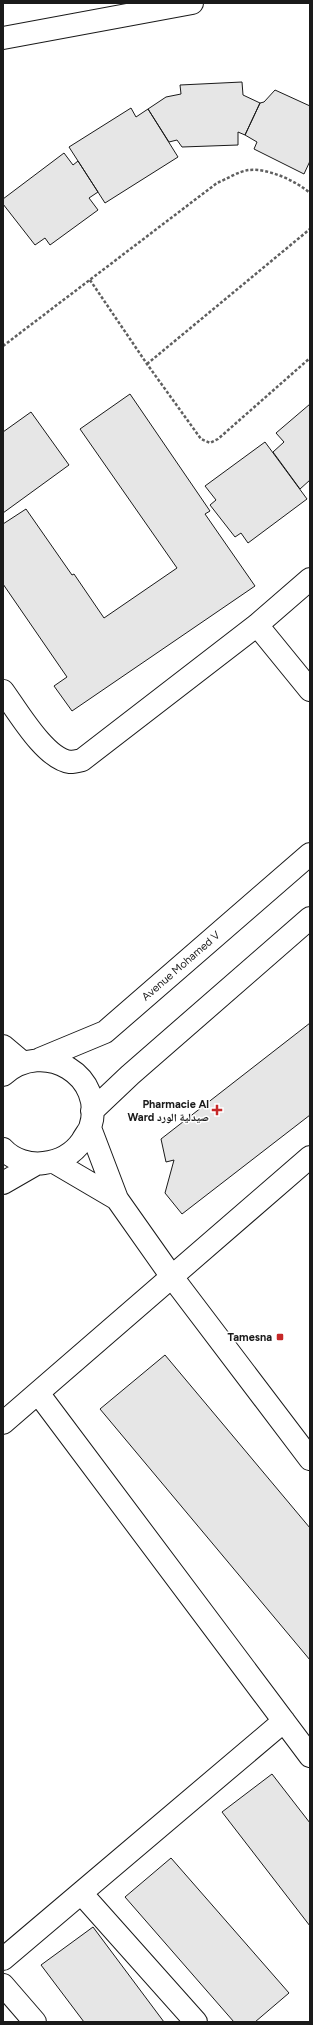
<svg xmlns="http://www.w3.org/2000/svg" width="313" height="2025" font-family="Figtree,'Noto Naskh Arabic',sans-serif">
  <rect width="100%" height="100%" fill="#fff"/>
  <path fill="#e6e6e6" stroke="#1a1a1a" d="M242 82 243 95 260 103 245 135 238 132V145L182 147 177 140 169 142 148 109 166 97 181 94 180 85Z
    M275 90 310 106V161L304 174 254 149 257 142 245 135 260 103 264 102Z
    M131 108 136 117 148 109 178 157 105 203 69 147Z
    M64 153 73 165 78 161 98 192 89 198 98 210 50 245 45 238 35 245 3 204V199Z
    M130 394 210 511 205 514 255 586 72 711 54 686 67 677 3 584V524L26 509 72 575 74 574 104 618 177 568 80 429Z
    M310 404V480L300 489 273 452 284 442 276 433Z
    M31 412 69 465 3 513V432Z
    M265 442 307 499 248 543 241 533 235 537 210 505 216 500 205 486Z
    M310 1023V1115L182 1214 165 1193 174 1160 166 1162 161 1139Z
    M165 1355 310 1528V1660L100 1409Z
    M272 1774 310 1823V1926L222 1812Z
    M171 1858 289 1993 255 2022H234L125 1897Z
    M93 1927 164 2022H84L41 1965Z"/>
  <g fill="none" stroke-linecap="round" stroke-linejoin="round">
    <defs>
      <path id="street" d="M3 38 192 3
        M257 625 310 690
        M3 691C17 710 45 759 70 762 73 762 78 761 82 760L257 625 310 579
        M38 1393 310 1756
        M3 1423 310 1157
        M81 1893 196 2022
        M3 1959 284 1721
        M3 1985 35 2022"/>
      <path id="secondary" d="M3 1046 22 1062
        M40 1059 105 1032 310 854
        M3 1075C44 1038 107 1076 90 1128 88 1132 84 1137 82 1141 73 1154 60 1161 44 1163 30 1165 13 1160 3 1149
        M92 1111 130 1075 310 918
        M90 1128 117 1199 172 1277 310 1459
        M54 1162 117 1199
        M3 1183 36 1164"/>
    </defs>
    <use href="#street" stroke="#1a1a1a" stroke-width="24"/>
    <use href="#secondary" stroke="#1a1a1a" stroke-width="24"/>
    <path stroke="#5f5f5f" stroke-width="2.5" stroke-dasharray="3 2" stroke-linecap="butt" d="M90 280 147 364 201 439 210 443 218 439 310 358
      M3 346 217 183C227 179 239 171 249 170 268 168 296 181 310 193
      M147 364 310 229"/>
    <use href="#street" stroke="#fff" stroke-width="22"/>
    <use href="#secondary" stroke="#fff" stroke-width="22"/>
  </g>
  <g fill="#c62828" stroke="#fff" stroke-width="1.5">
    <path d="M215 1104h4v4h4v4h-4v4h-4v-4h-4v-4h4z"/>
    <rect x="276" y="1333" width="8" height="8" rx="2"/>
  </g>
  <g text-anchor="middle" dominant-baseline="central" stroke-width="3" stroke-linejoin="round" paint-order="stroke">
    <g font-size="11" fill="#1a1a1a" stroke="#fff">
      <text transform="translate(181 966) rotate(-41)">Avenue Mohamed V</text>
    </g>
    <g font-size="11" font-weight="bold" fill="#1a1a1a" stroke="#fff" text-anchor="end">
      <text x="209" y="1104">Pharmacie Al<tspan x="209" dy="13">Ward صيدلية الورد</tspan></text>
      <text x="272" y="1337">Tamesna</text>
    </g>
  </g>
  <rect width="313" height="2025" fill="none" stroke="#1a1a1a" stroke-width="8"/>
</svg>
